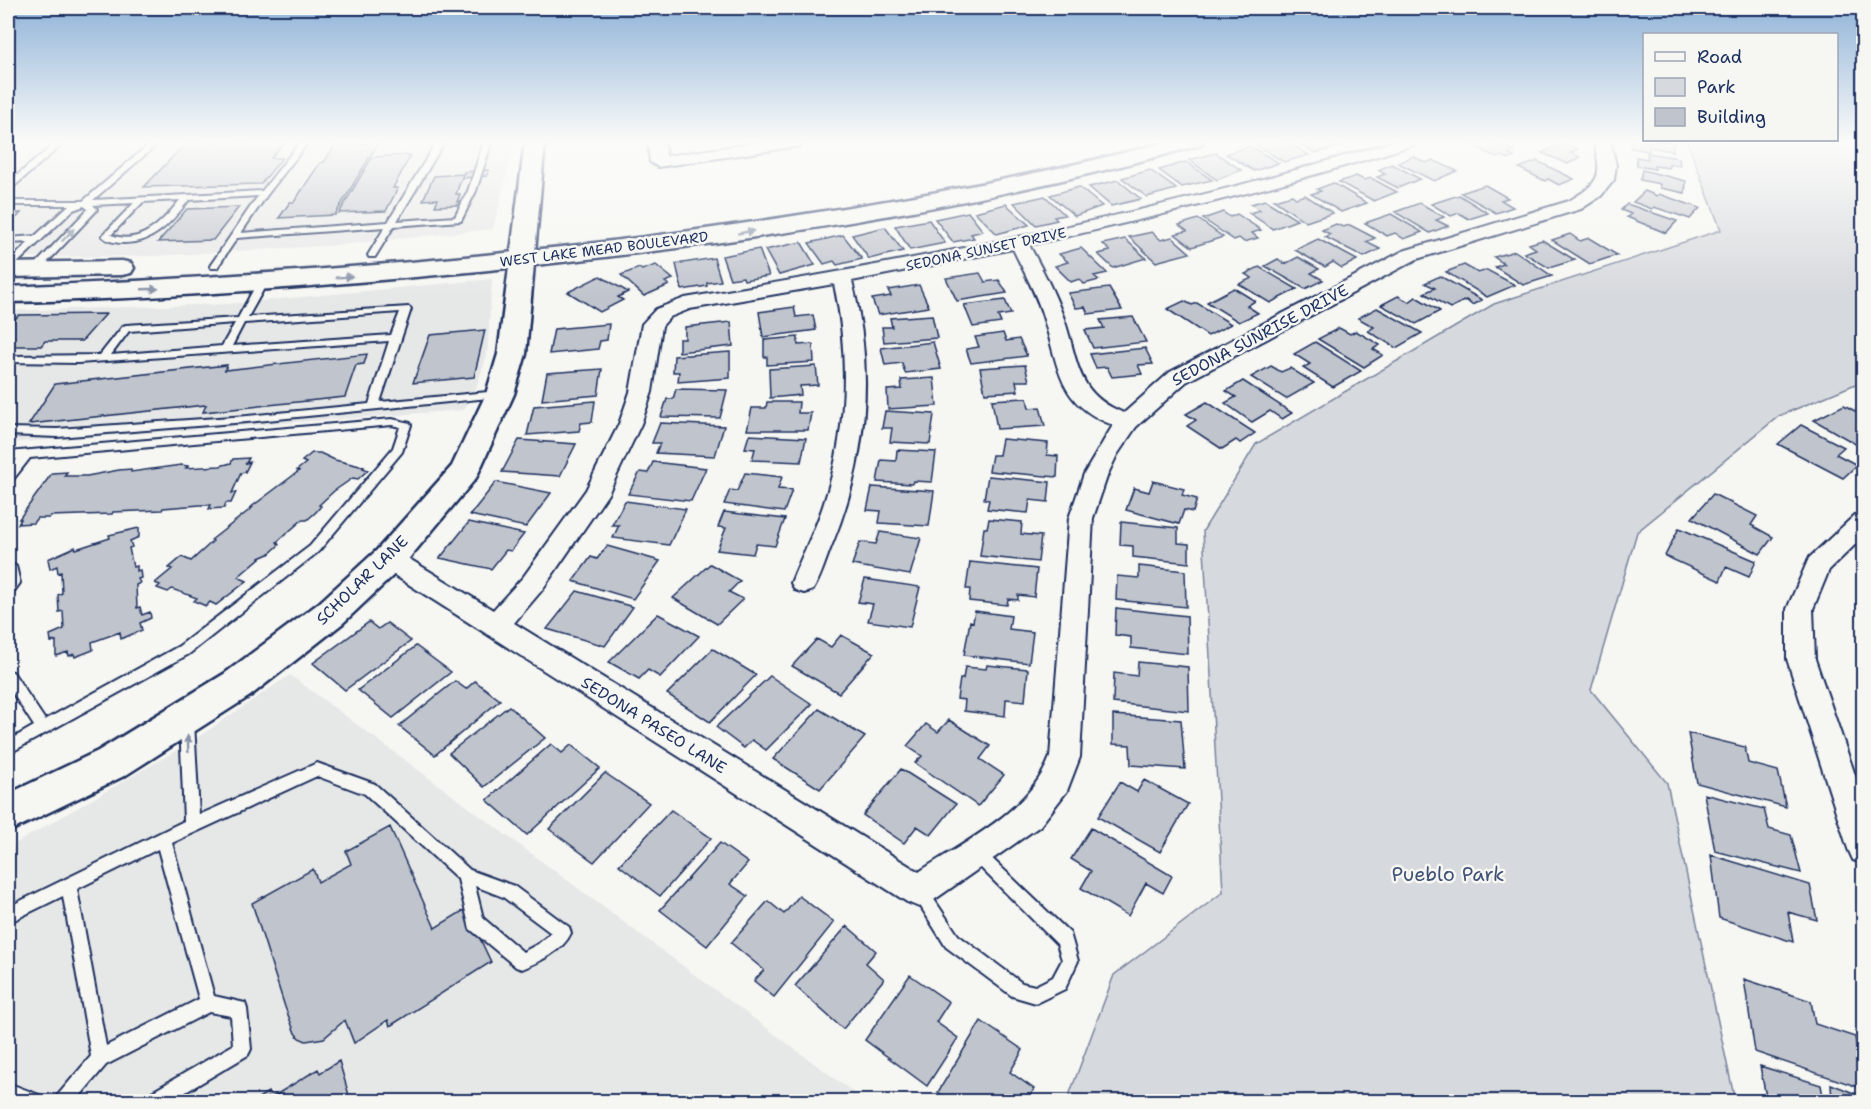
<svg xmlns="http://www.w3.org/2000/svg" width="1871" height="1109" font-family="'Shantell Sans',sans-serif">
  <rect width="100%" height="100%" fill="#f6f6f2"/>
  <filter id="ink" filterUnits="userSpaceOnUse"><feTurbulence type="fractalNoise" baseFrequency=".0167" numOctaves="2"/><feDisplacementMap in="SourceGraphic" scale="12" xChannelSelector="R" yChannelSelector="G"/><feConvolveMatrix kernelMatrix="1 2 1 2 8 2 1 2 1" color-interpolation-filters="sRGB"/></filter>
  <g filter="url(#ink)">
    <path fill="#e6e7e7" d="M8 141H515L493 229 339 245 154 256 8 257Z
      M492 279 487 355 475 391 464 410 8 443V311L228 304Z
      M290 675 865 1101 8 1102V848L191 742Z"/>
    <path fill="#d6d9dd" stroke="#78849e" stroke-width="1.5" d="M1687 141H1863V381L1779 416 1637 532 1591 690 1667 783 1735 1101H1067L1114 975 1223 892 1203 531 1256 444 1494 304 1721 230Z"/>
    <path fill="#c0c4cd" stroke="#1b2f5e" stroke-width="1.5" d="M188 141H286L271 158H282L261 184 144 187Z
      M1269 141H1286L1309 155 1284 162 1256 145Z
      M1294 141H1332L1342 146 1315 153Z
      M1467 141H1492L1515 151 1508 154 1514 157 1509 159 1502 156 1498 158 1471 145 1474 144Z
      M1631 141H1672L1673 151 1649 147V151L1631 148Z
      M378 143 335 215 279 218 290 202H294L320 163 324 162 335 145Z
      M1562 143 1578 149 1571 153 1580 157 1568 164 1542 153Z
      M1250 146 1279 163 1254 171 1226 154Z
      M1216 153 1241 170 1217 180 1189 160Z
      M1647 153 1679 158 1680 166 1669 164V168L1654 166 1655 169 1637 166 1636 157 1648 159Z
      M411 155 393 188H398L386 211 339 213 372 157Z
      M1413 156 1426 163 1433 160 1457 171 1434 181 1398 163Z
      M1537 161 1574 179 1559 185 1548 179 1545 181 1519 168Z
      M1186 162 1212 180 1182 187 1159 170Z
      M1392 164 1420 179 1398 188 1377 177 1385 174 1378 170Z
      M489 170 487 176 463 178 464 172Z
      M1150 170 1176 189 1147 197 1122 178Z
      M1642 170 1686 181 1685 193 1660 188V184L1640 180Z
      M463 174 456 194H460L457 202 460 201 458 205 435 206 438 199 423 200 434 176Z
      M1356 176 1364 180 1371 178 1397 192 1374 201 1339 182Z
      M1118 180 1141 199 1111 206 1089 187Z
      M1333 183 1367 203 1341 212 1311 194 1321 191 1317 189Z
      M1485 185 1508 198 1501 200 1513 207 1496 213 1461 193Z
      M1079 187 1102 206 1075 216 1050 195Z
      M1645 191 1657 196 1659 194 1700 208 1690 219 1654 207 1652 209 1633 202Z
      M1292 195 1296 198 1305 195 1333 213 1306 222 1274 200Z
      M1459 195 1488 213 1469 219 1459 213 1451 216 1431 204Z
      M1045 196 1065 215 1054 217 1057 220 1036 225 1014 203Z
      M1265 200 1297 220 1273 229 1249 213 1260 210 1251 204Z
      M1420 203 1444 217 1436 220 1448 226 1430 233 1395 212Z
      M1006 204 1029 225 997 234 975 212Z
      M1627 204 1677 221 1666 233 1627 217 1631 214 1621 210Z
      M239 207 213 240 158 242 187 209Z
      M968 212 983 231 971 234 974 238 953 242 935 219Z
      M1223 212 1230 217 1237 214 1261 230 1252 233 1258 238 1244 242 1239 238 1234 240 1203 219Z
      M21 213 8 227V214Z
      M1391 214 1422 232 1404 239 1395 233 1387 236 1365 223Z
      M1198 219 1223 237 1192 247 1175 234 1187 231 1179 225Z
      M929 220 945 243 910 250 895 226Z
      M1336 224 1343 227 1350 225 1375 238 1366 242 1380 249 1364 257 1325 237 1330 234 1322 230Z
      M885 227 903 251 869 259 852 235Z
      M1152 232 1161 240 1172 237 1190 253 1156 262 1129 237Z
      M1570 234 1580 241 1589 238 1617 255 1590 264 1552 240Z
      M843 235 862 259 837 265 834 261 824 264 809 243Z
      M1125 239 1146 258 1113 268 1098 254 1110 251 1103 244Z
      M1318 239 1357 260 1342 268 1333 262 1325 267 1295 250Z
      M1542 240 1575 260 1549 268 1524 253 1536 249 1529 244Z
      M801 242 815 265 779 275 765 250Z
      M1081 248 1107 273 1094 276 1099 280 1084 284 1079 279 1071 282 1055 266 1068 262 1059 254Z
      M759 249 769 276 744 280 743 277 730 279 722 256Z
      M1515 251 1552 276 1523 285 1495 267 1504 264 1494 257Z
      M1298 257 1319 269 1311 273 1323 280 1305 289 1265 266 1278 259 1285 264Z
      M714 258 721 281 707 283V286L682 290 676 264Z
      M656 265 673 279 665 282 669 285 644 296 621 275 639 268 642 270Z
      M1464 265 1478 273 1487 270 1515 285 1487 297 1446 272Z
      M1259 267 1297 289 1270 303 1239 284 1252 278 1245 274Z
      M980 273 985 282 999 280 1007 293 957 301 946 278Z
      M600 276 628 292 618 297 623 300 600 312 568 292Z
      M1440 276 1482 300 1472 305 1466 300 1450 308 1424 293 1435 288 1425 283Z
      M919 285 929 307 878 315 872 299 891 296 888 290Z
      M1109 288 1122 310 1088 314 1085 307 1076 308 1068 293Z
      M1234 288 1255 301 1247 306 1258 313 1239 322 1207 302Z
      M1398 296 1409 302 1416 297 1440 311 1416 324 1381 305Z
      M1005 300 1011 314 998 316 1001 323 973 327 964 305Z
      M1184 301 1192 305 1197 303 1231 324 1208 336 1167 309Z
      M794 307 796 317 813 315 816 330 763 337 759 312Z
      M1377 308 1422 333 1396 348 1368 331 1374 327 1358 318Z
      M106 314 82 341H45L41 346H8V326L19 315Z
      M932 315 937 338 884 342 882 327H892L890 318Z
      M1133 317 1146 342 1093 348 1085 330 1104 328 1100 320Z
      M731 322 733 346 679 352V339H685V327Z
      M609 324 607 340 600 341 598 349 549 354 554 329Z
      M1339 328 1350 334 1356 331 1380 345 1373 349 1383 355 1364 367 1318 339Z
      M485 330 474 377 413 383 430 335Z
      M1003 333 1006 341 1019 339 1027 356 971 363 966 349 979 347 975 337Z
      M798 337V345L813 344 814 362 767 365V357H764V340Z
      M933 342 941 369 905 373 902 363 885 365 881 348Z
      M1315 342 1361 371 1333 387 1303 368 1310 364 1294 354Z
      M1145 348 1153 364 1138 365 1142 374 1112 377 1107 367 1096 368 1090 354Z
      M730 352V378L678 382 679 372H673L674 356Z
      M367 354 364 364 356 365 345 397 203 412 206 405 29 424 55 384 227 365 225 370Z
      M1025 365 1029 381H1016L1018 391 985 393 980 368Z
      M816 366 818 385 800 386 801 395 770 398 769 369Z
      M1271 366 1281 372 1290 368 1314 383 1286 399 1251 377Z
      M602 369 598 395 542 400 547 373Z
      M934 378 937 406 888 409 887 390 902 389 901 380Z
      M1243 381 1292 413 1282 419 1270 411 1252 422 1225 403 1236 397 1226 391Z
      M676 389 727 390 720 418 661 417 667 399H673Z
      M1027 398 1029 408 1040 407 1045 426 997 429 992 400Z
      M595 401 592 422 581 423 579 431 527 435 534 406Z
      M767 402H799L798 413H811L808 430H747L752 408H766Z
      M1207 402 1255 433 1240 443 1236 440 1222 449 1187 426 1196 420 1186 414Z
      M1844 405 1864 416V449L1814 420Z
      M885 411 934 414 930 444 890 442 892 428H882Z
      M660 423 724 426 715 456 656 453 660 443H652Z
      M1801 425 1844 447 1836 454 1857 465 1843 478 1778 444Z
      M749 435 806 438 801 462 752 460 755 449 745 448Z
      M1002 439 1048 443 1047 455 1058 456 1057 477 989 471 992 455H999Z
      M519 440 576 444 560 476 502 472Z
      M897 450 936 452 932 482 913 481 912 484 877 482 881 460 896 461Z
      M312 453H320L335 460 364 467 363 468 368 470 358 479 353 478 334 491 319 505 321 506 316 512 307 520H302L277 542 279 545 269 554 260 558 238 577 247 581 216 605 210 602 206 606 194 601 197 598 172 589 168 592 157 588 160 585 155 583 172 569 169 568 182 557 191 561 213 541 211 540 252 508H250L299 471 297 470 306 463 302 461Z
      M249 458 246 463 250 462 245 472 241 473 232 493 236 492 231 503H226L224 508 209 509 211 505H200L163 508 162 510 113 512 112 514 50 516 49 518H37L33 523 18 524 21 519H19L52 473 67 472 64 476H87L119 470 131 469V472L181 465 188 466 186 468 220 466 231 463 233 459Z
      M653 462 706 468 691 501 628 494 640 472 648 473Z
      M745 473 782 477 778 489 792 490 784 512 724 504 730 490 737 491Z
      M988 476 1050 482 1048 502 1030 500 1028 513 987 509 989 500 984 499Z
      M1153 481 1184 489 1182 495 1197 499 1193 512 1184 510 1179 524 1126 510 1134 488 1149 492Z
      M496 482 551 493 526 527 470 515Z
      M872 487 934 491 929 526 879 523 881 511 867 510Z
      M1713 494 1757 516 1751 525 1773 537 1760 554 1692 518Z
      M625 501 686 509 669 545 613 538 619 525H612Z
      M724 512 785 519 775 546 756 544 753 554 717 550 726 528 718 527Z
      M989 519 1022 522 1021 534 1041 536 1038 562 980 556 984 528H987Z
      M469 522 524 534 511 551 506 550 491 569 440 558Z
      M1121 522 1178 528V543L1189 544V563L1133 557V546L1120 545Z
      M139 528V537L130 541 132 547 129 548 133 567 137 566V571L140 570 141 578 138 579 140 583 136 585 137 608 140 607 142 615 150 612 151 618 140 623 142 630 121 639 120 632 92 642 93 650 75 657 74 654 69 656 68 652 56 656V641L51 642 50 635 64 629 63 611 59 612 58 595 62 593 61 572 58 573 57 566 50 569 48 559 75 547 76 549 110 538 109 535Z
      M1679 528 1756 561 1749 577 1726 567 1720 581 1665 556Z
      M880 532 921 538 910 575 852 565 860 542 876 544Z
      M607 546 660 561 633 599 573 581 591 557 597 559Z
      M970 562 1037 569 1034 597 1018 595V600L1008 599 1007 605 969 601 970 589H966Z
      M710 564 740 581 729 592 743 599 717 624 673 598Z
      M1139 566 1185 571 1186 607 1116 600 1117 576 1139 578Z
      M865 579 920 587 910 627 868 621 873 604 858 602Z
      M577 591 633 607 605 646 547 629Z
      M1116 608 1187 616 1188 654 1131 648V637L1115 635Z
      M975 611 1011 616 1009 629 1033 632 1029 663 964 655 970 621 973 622Z
      M658 614 699 636 660 677 648 670 639 679 609 662Z
      M369 622 378 629 387 623 411 641 345 690 313 663Z
      M841 635 874 653 839 693 792 666 817 639 831 647Z
      M416 646 451 672 393 718 358 690Z
      M713 649 756 675 710 722 667 694Z
      M1138 662 1188 667 1189 711 1113 703 1114 673 1137 676Z
      M987 665 1028 669 1025 701 1006 699 1005 716 964 711 965 700 957 699 960 679H963L965 667 986 669Z
      M770 676 812 704 766 750 752 740 744 748 716 727Z
      M455 681 466 689 475 681 500 700 435 755 399 726Z
      M509 706 545 738 484 787 449 753Z
      M819 709 865 737 820 789 773 759Z
      M1113 715 1181 720 1185 769 1131 765 1130 745 1113 744Z
      M949 720 990 746 980 759 1004 775 978 806 915 763 922 756 907 746 926 724 938 732Z
      M1688 733 1745 747 1748 763 1778 771 1786 807 1697 783Z
      M551 744 562 753 571 745 600 768 527 835 487 800Z
      M901 769 956 804 931 835 917 826 904 843 863 815Z
      M605 773 649 803 594 862 549 829Z
      M1144 780 1188 804 1160 852 1098 817 1120 782 1137 792Z
      M1704 794 1764 809 1769 829 1791 835 1801 873 1715 851Z
      M671 810 711 838 660 896 619 865Z
      M390 827 435 928 466 909 491 962 390 1026 388 1020 354 1043 345 1020 324 1038 306 1041 299 1038 295 1033 285 1007 252 903 313 869 318 882 351 864 346 851Z
      M1091 828 1172 876 1163 893 1146 883 1128 916 1081 888 1091 871 1071 859Z
      M720 843 748 863 730 884 748 896 707 946 660 910Z
      M1711 855 1810 885 1817 920 1788 912 1793 942 1719 918Z
      M799 896 834 922 774 997 754 981 764 970 731 943 768 901 784 914Z
      M847 926 876 951 866 963 884 979 843 1029 795 986Z
      M910 975 949 1002 936 1022 958 1038 927 1086 865 1040Z
      M1744 979 1811 1001 1815 1024 1855 1037 1864 1089 1755 1052Z
      M981 1021 1023 1050 1010 1072 1034 1089 1027 1102H952L938 1092Z
      M339 1061 351 1102H252L268 1092 269 1099 318 1069 320 1073Z
      M1760 1066 1821 1085 1824 1102H1767Z
      M1831 1084 1864 1097V1102H1832Z"/>
    <g fill="none" stroke-linecap="round" stroke-linejoin="round">
      <defs>
        <path id="lane" d="M58 141H66L11 189H8V183Z
          M153 141H161L93 200 262 191 301 141H309L267 195 241 233 388 222 437 141H445L397 221 455 217 468 191 484 141H492L476 191 461 221 394 226 375 257H369L368 255 385 227 237 238 217 268H211L210 266 258 196 189 200C171 222 155 243 124 243 116 243 108 242 102 236L134 203 93 205 97 209 96 211 38 272H32V268L88 209 84 206 73 210 11 269 8 270V263L29 242 8 243V238L35 236 69 205H8V201H83ZM180 200C163 221 142 246 111 235L143 202Z
          M262 280 267 283 248 317 409 307 411 309 380 402 499 391 504 394 499 397 247 422 57 437 8 435V428L57 429 247 416 369 404 389 341 78 363 8 362V356L100 355 123 326 126 325 238 318 257 283ZM400 312 391 335 232 346 244 323ZM235 323 222 346 111 355 129 331Z
          M392 419 410 423 411 425 402 452 318 552 189 654 8 754V741L34 726 8 686V671L13 672 45 720 179 646 310 546 393 448 400 427 392 425 30 458 12 481 8 482V471L17 459 8 460V452Z
          M8 563 16 566 20 583 12 594 8 596Z
          M187 716 192 718 194 722 199 815 317 763 375 784 470 870 514 886 569 927 571 933C563 951 539 962 522 969L516 967 470 929 458 879 365 794 317 776 172 843 214 996 245 1003 247 1009 251 1049 248 1055 169 1102H142L145 1096 233 1045 231 1016 209 1012 106 1065 75 1102H54L57 1096 91 1056 63 896 8 923V907L184 821 180 722 182 718ZM158 849 199 999 106 1046 77 889ZM475 886 503 897 551 933 538 944 523 952 483 918Z
          M976 846 981 848 1070 933 1078 961 1065 989 1036 1003 1012 996 946 947 911 891 913 886 919 883 925 886 958 935 1022 983 1035 986 1053 977 1062 960 1057 944 971 858 968 853 971 848Z
          M8 1083 42 1096 45 1102 8 1101Z"/>
        <path id="street" d="M648 141H664L666 156 768 141H808L800 146 658 167 650 162Z
          M1394 141H1418L1416 144C1289 185 1159 216 1029 245 1042 268 1054 292 1063 316 1079 360 1074 393 1124 413L1170 372 1403 251 1569 201C1601 182 1602 176 1594 141H1610L1616 165 1614 180 1601 196 1581 209 1417 259 1186 382 1136 427 1117 455 1108 474 1093 518 1080 757 1067 791 1040 826 931 902 919 907 907 902 380 566 376 559 380 552 389 549 398 552 493 610 524 576 586 490 619 424 630 392 642 324 656 309 685 298C923 259 1163 213 1394 141ZM1013 249C1024 272 1037 295 1044 320 1060 370 1058 404 1113 425L1084 474 1069 518 1050 757C1029 812 965 841 919 872L514 623 542 590 608 494 641 424 652 392 662 326 670 317 690 309 834 284C850 358 847 435 823 506 814 533 801 557 791 583L795 590 804 593 813 590C821 577 825 562 831 547 867 461 875 371 852 281Z
          M1864 512V536L1829 570 1813 609 1815 659 1864 801V864L1853 860 1848 849 1787 659V609L1809 558 1855 515Z"/>
        <path id="secondary" d="M525 141H545L526 354 514 394 476 478 401 568 343 623 250 696 126 775 8 832V794L98 751 224 674 319 603 377 550 452 466 486 394 498 354Z"/>
        <path id="primary" d="M1170 141H1203L1200 145C965 211 721 246 479 271 323 286 165 299 8 302V287C275 276 542 256 806 214 928 195 1051 173 1170 141Z
          M122 261 131 263 134 268 131 273 122 275 8 277V263Z"/>
      </defs>
      <use href="#lane" stroke="#1b2f5e" stroke-width="4"/>
      <use href="#street" stroke="#1b2f5e" stroke-width="4"/>
      <use href="#secondary" stroke="#1b2f5e" stroke-width="5"/>
      <use href="#primary" stroke="#1b2f5e" stroke-width="5"/>
      <use href="#lane" fill="#f6f6f2" fill-rule="evenodd"/>
      <use href="#street" fill="#f6f6f2" fill-rule="evenodd"/>
      <use href="#secondary" fill="#f6f6f2" fill-rule="evenodd"/>
      <use href="#primary" fill="#f6f6f2" fill-rule="evenodd"/>
    </g>
    <defs><path id="oneway-solid" d="M-6-.8H1V-3.2L6.5 0L1 3.2V.8H-6Z" transform="scale(1.5)"/></defs>
    <g fill="#8892a8">
      <use href="#oneway-solid" transform="translate(746 232) rotate(-10)"/>
      <use href="#oneway-solid" transform="translate(68 235) rotate(-46)"/>
      <use href="#oneway-solid" transform="translate(344 277) rotate(-4)"/>
      <use href="#oneway-solid" transform="translate(150 289) rotate(-2)"/>
      <use href="#oneway-solid" transform="translate(188 744) rotate(-93)"/>
    </g>
  </g>
  <linearGradient id="sky" x2="0" y2="1"><stop stop-color="#8fb3d8"/><stop offset="0.48" stop-color="#fbfbf9"/><stop offset="1" stop-color="#fbfbf9" stop-opacity="0"/></linearGradient>
  <rect width="1871" height="296" fill="url(#sky)"/>
  <g text-anchor="middle" dominant-baseline="central" stroke-width="5" stroke-linejoin="round" paint-order="stroke">
    <g font-size="14" fill="#1b2f5e" stroke="#f6f6f2">
      <text transform="translate(604 249) rotate(-7)">WEST LAKE MEAD BOULEVARD</text>
      <text transform="translate(986 249) rotate(-12)">SEDONA SUNSET DRIVE</text>
    </g>
    <g font-size="16" fill="#1b2f5e" stroke="#f6f6f2">
      <text transform="translate(1260 335) rotate(-28)">SEDONA SUNRISE DRIVE</text>
      <text transform="translate(362 580) rotate(-44)">SCHOLAR LANE</text>
      <text transform="translate(654 725) rotate(32)">SEDONA PASEO LANE</text>
    </g>
    <g font-size="20" fill="#405177" stroke="#f6f6f2">
      <text x="1448" y="874">Pueblo Park</text>
    </g>
  </g>
  <rect width="1871" height="1109" fill="none" stroke="#f6f6f2" stroke-width="30"/>
  <rect x="15" y="15" width="1841" height="1079" fill="none" stroke="#1b2f5e" stroke-width="2" filter="url(#ink)"/>
  <rect x="1643" y="33" width="195" height="108" fill="#f6f6f2" stroke="#9ea6b7" stroke-width="1.5"/>
  <rect x="1655" y="52" width="30" height="9" fill="#f6f6f2" stroke="#9ea6b7" stroke-width="1.5"/>
  <text x="1697" y="63" font-size="18" fill="#1b2f5e">Road</text>
  <rect x="1655" y="78" width="30" height="18" fill="#d6d9dd" stroke="#9ea6b7" stroke-width="1.5"/>
  <text x="1697" y="93" font-size="18" fill="#1b2f5e">Park</text>
  <rect x="1655" y="108" width="30" height="18" fill="#c0c4cd" stroke="#9ea6b7" stroke-width="1.5"/>
  <text x="1697" y="123" font-size="18" fill="#1b2f5e">Building</text>
</svg>
